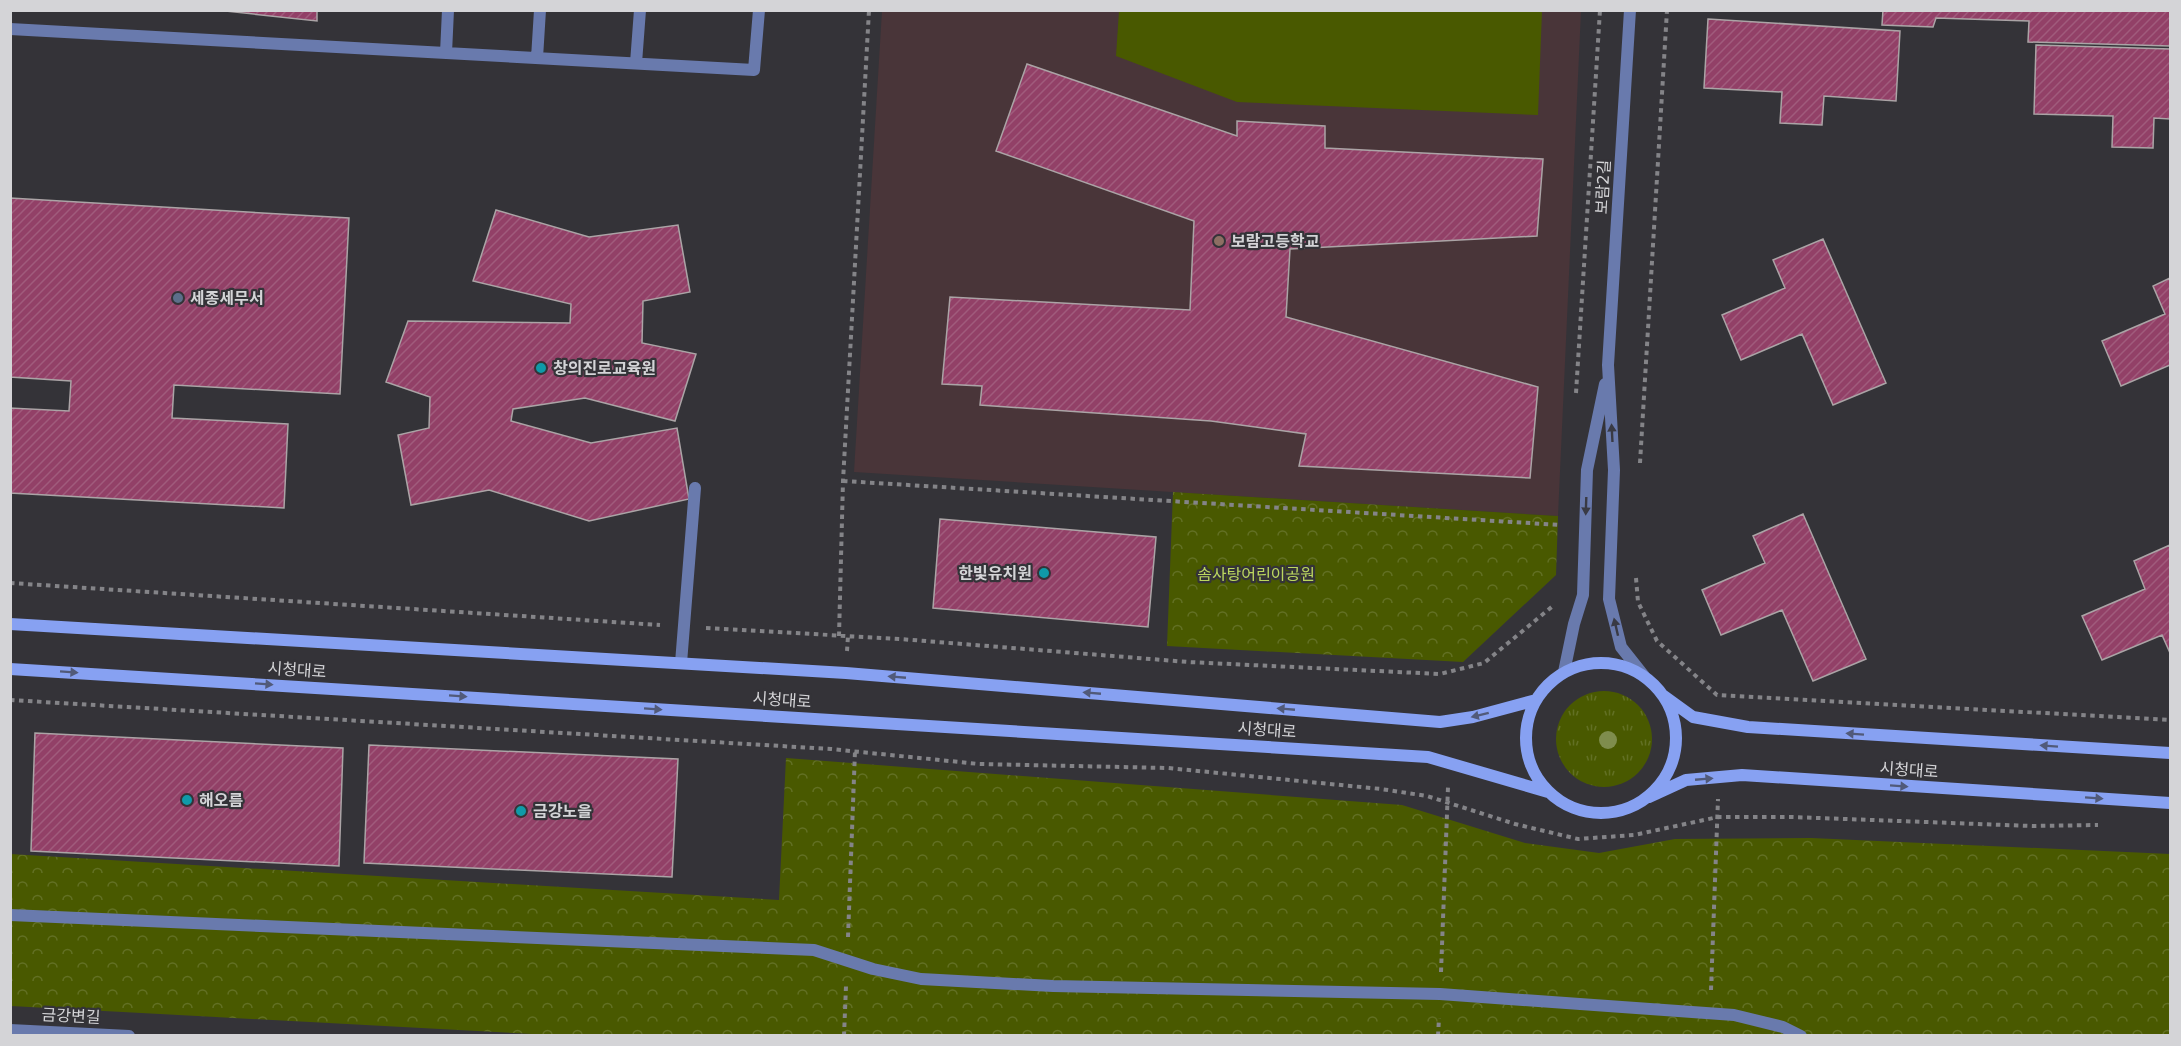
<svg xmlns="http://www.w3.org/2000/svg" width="2181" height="1046" font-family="'DejaVu Sans','Noto Sans KR',sans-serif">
  <defs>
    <pattern id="grass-tufts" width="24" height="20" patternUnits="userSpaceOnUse" patternTransform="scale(1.5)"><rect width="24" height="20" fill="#495900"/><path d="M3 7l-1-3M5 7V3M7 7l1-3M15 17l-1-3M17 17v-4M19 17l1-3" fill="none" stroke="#627024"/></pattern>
    <pattern id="park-crowns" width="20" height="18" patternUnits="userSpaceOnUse" patternTransform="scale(1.5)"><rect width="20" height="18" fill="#495900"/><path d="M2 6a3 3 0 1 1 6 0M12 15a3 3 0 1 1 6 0" fill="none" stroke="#627024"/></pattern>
    <pattern id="building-hatch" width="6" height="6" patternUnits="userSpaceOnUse" patternTransform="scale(1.5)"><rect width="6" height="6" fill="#924067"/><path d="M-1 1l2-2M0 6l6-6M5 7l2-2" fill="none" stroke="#a05b7c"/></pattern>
  </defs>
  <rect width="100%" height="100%" fill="#343338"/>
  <path fill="#493539" d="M882 11H1581L1558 516 854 472Z"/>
  <path fill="url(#grass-tufts)" d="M1556 739a48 48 0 1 1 96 0a48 48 0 1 1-96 0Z"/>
  <path fill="url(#park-crowns)" d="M1173 492 1558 516 1556 575 1463 662 1167 646Z
    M786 758 1402 805 1525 843 1599 853 1675 839 1811 838 2170 854V1035L570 1036 11 1006 10 854 779 900Z"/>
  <path fill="#495900" d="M1119 11H1542L1538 115 1237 102 1116 56Z"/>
  <path fill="url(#building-hatch)" stroke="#aba4a6" stroke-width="1.5" d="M216 10H317V21Z
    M1883 10H2170V46L2028 42 2029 21 1936 18 1933 27 1882 25Z
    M1708 19 1900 31 1896 101 1824 96 1822 125 1780 123 1782 92 1704 88Z
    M2036 45 2170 49V119L2154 118 2153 148 2112 147 2113 116 2034 114Z
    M1027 64 1237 136V121L1325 126V148L1543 159 1537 236 1290 249 1286 317 1538 387 1530 478 1299 466 1306 434 1211 421 980 405 982 386 942 384 950 297 1190 310 1194 221 996 151Z
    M10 198 349 218 340 394 174 385 172 418 288 424 284 508 10 493V408L69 411 71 381 10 377Z
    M496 210 589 237 678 225 690 292 643 301 642 343 696 354 675 421 585 398 513 409 511 421 591 443 677 428 689 499 589 521 489 490 411 505 398 435 429 428 430 397 386 382 408 321 570 323 571 304 473 281Z
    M1823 239 1886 383 1833 405 1802 334 1741 360 1722 315 1785 288 1773 260Z
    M2170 278V365L2121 386 2102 341 2165 314 2153 286Z
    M1803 514 1866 659 1813 681 1782 610 1721 635 1702 590 1765 563 1753 536Z
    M940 519 1156 537 1148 627 933 608Z
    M2170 545V653L2162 635 2102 660 2082 616 2145 589 2134 561Z
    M35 733 343 748 339 866 31 851Z
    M369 745 678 759 672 877 364 863Z"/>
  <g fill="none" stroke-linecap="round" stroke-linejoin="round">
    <path stroke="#848488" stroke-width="4" stroke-dasharray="4.5 4.5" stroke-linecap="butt" d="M1576 393 1600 10
      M1640 463 1667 10
      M843 481 1561 525
      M1636 578 1638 602 1657 641 1717 695 2170 720
      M10 583 660 625
      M706 628 900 639 1188 662 1440 674 1484 663 1554 605
      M839 636 843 481 869 10
      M847 651 848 636
      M10 700 831 749 979 764 1168 768 1381 789 1427 796 1515 824 1578 839 1634 835 1718 817H1792L2032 826 2098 825
      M848 937 855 751
      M1441 972 1448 787
      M1711 990 1718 799
      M844 1036 846 986
      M1438 1036 1439 1018"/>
    <path stroke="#697aad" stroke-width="12" d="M10 29 754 70 759 10
      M446 53 448 10
      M537 58 540 10
      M636 63 640 10
      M681 663 695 488
      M10 1030 129 1036"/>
    <path stroke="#697aad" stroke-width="12" d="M1630 10 1608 365 1614 470 1609 599 1621 647 1644 676
      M1564 672 1574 624 1583 595 1587 470 1605 384
      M10 915 814 950 873 969 921 979 1053 986 1440 994 1734 1015 1783 1027 1801 1036"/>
    <path stroke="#87a1f2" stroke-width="12" d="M10 624 846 673 1440 722 1473 717 1536 700
      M1526 738a75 75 0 1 1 150 0a75 75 0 1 1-150 0Z
      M10 669 1428 757 1548 792
      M1664 696 1693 717 1748 727 2170 753
      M1649 797 1686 780 1742 775 2170 803"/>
  </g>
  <circle fill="#7f8d4d" cx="1608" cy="740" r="9"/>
  <defs><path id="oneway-solid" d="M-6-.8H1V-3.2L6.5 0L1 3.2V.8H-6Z" transform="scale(1.5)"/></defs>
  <g fill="#393a44">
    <use href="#oneway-solid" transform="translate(1612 433) rotate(-93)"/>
    <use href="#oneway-solid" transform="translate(1586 506) rotate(92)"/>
    <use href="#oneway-solid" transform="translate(1616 627) rotate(-103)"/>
  </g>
  <g fill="#515a79">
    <use href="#oneway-solid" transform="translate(69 672) rotate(4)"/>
    <use href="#oneway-solid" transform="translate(897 677) rotate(-175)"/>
    <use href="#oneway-solid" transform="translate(264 684) rotate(4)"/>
    <use href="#oneway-solid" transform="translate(1092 693) rotate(-175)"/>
    <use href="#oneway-solid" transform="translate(458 696) rotate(4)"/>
    <use href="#oneway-solid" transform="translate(653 709) rotate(4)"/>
    <use href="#oneway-solid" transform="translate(1286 709) rotate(-175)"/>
    <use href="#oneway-solid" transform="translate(1480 715) rotate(166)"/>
    <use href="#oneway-solid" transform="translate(1855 734) rotate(-176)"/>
    <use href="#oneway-solid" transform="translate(2049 746) rotate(-176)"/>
    <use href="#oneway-solid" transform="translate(1704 779) rotate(-5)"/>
    <use href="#oneway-solid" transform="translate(1899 786) rotate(4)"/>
    <use href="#oneway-solid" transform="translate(2094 798) rotate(4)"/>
  </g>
  <circle fill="#8d6e63" stroke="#343338" stroke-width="2" cx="1219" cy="241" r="6"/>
  <circle fill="#5c6f8a" stroke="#343338" stroke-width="2" cx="178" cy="298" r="6"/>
  <g fill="#0f9aa8" stroke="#343338" stroke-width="2">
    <circle cx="541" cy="368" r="6"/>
    <circle cx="1044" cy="573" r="6"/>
    <circle cx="187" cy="800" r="6"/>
    <circle cx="521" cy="811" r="6"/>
  </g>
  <g text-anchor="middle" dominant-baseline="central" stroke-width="4.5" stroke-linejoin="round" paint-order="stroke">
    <g font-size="16" fill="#d4d4d7" stroke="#343338">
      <text transform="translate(1603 187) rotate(-87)">보람2길</text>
      <text transform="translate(297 670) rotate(4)">시청대로</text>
      <text transform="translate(782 700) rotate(4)">시청대로</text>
      <text transform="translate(1267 730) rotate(4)">시청대로</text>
      <text transform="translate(1909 770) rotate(4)">시청대로</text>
      <text transform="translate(71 1016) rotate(3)">금강변길</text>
    </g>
    <g font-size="16" font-weight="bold" fill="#d4d4d7" stroke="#343338" text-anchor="start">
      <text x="1231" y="241">보람고등학교</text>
      <text x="190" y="298">세종세무서</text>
      <text x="553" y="368">창의진로교육원</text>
      <text x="1032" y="573" text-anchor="end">한빛유치원</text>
      <text x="199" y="800">해오름</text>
      <text x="533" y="811">금강노을</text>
    </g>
    <g font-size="16" fill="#bcd75f" stroke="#343338">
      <text x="1256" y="574">솜사탕어린이공원</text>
    </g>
  </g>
  <rect width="2181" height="1046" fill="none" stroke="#d4d4d7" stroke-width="24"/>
</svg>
